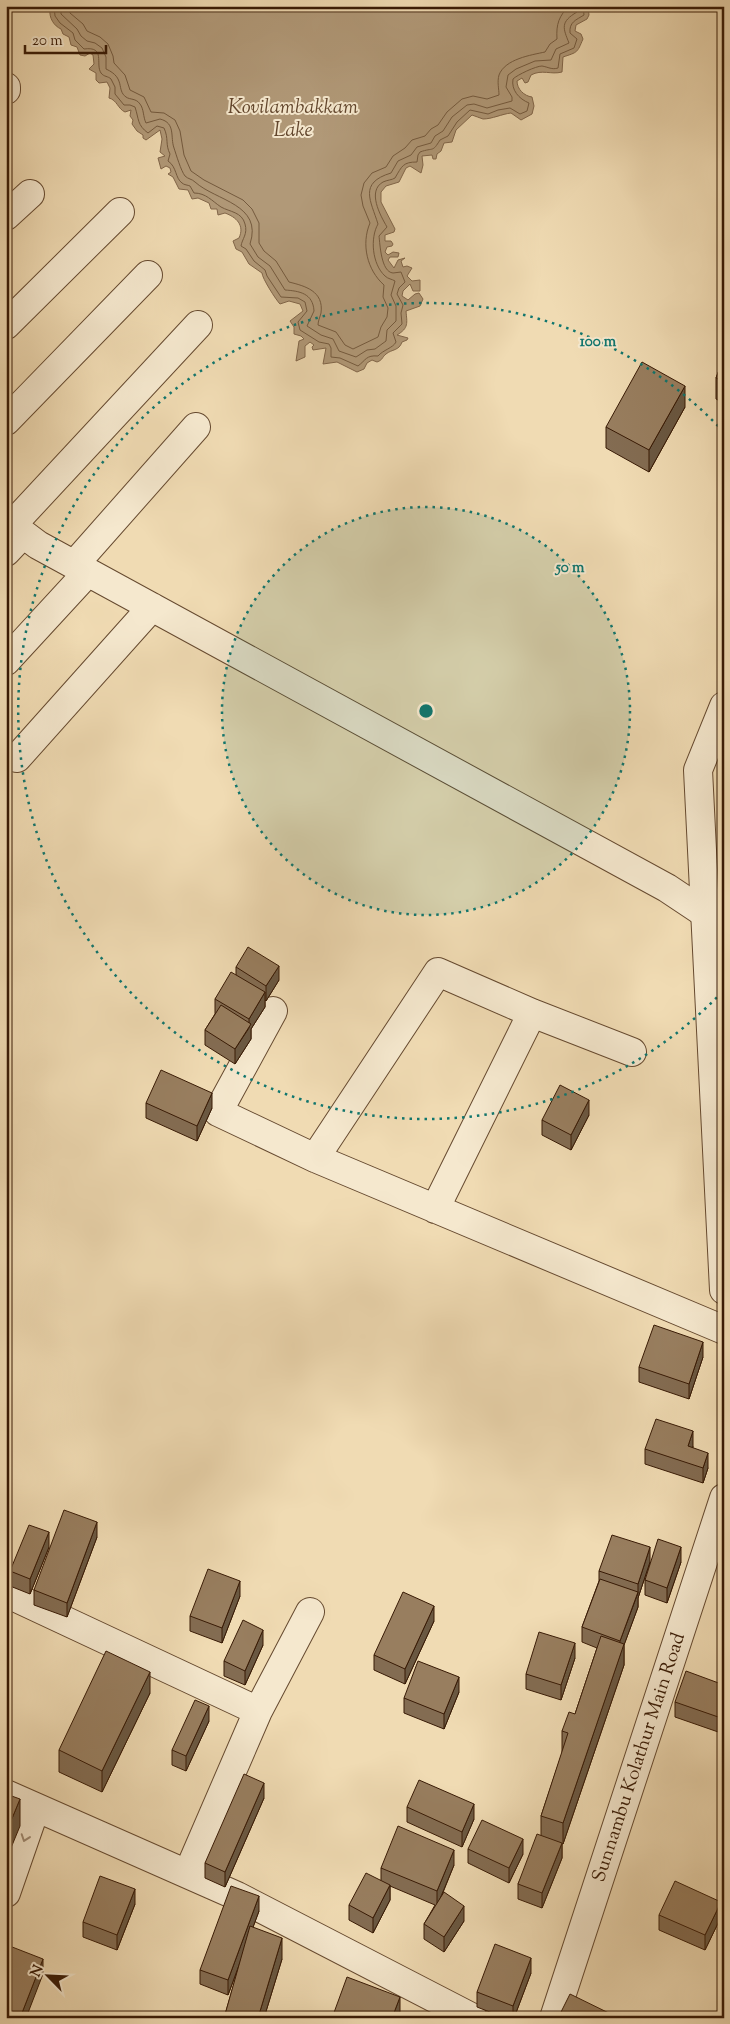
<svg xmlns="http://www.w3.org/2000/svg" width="730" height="2024" font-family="'Sorts Mill Goudy',serif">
  <rect width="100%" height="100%" fill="#f0dbb3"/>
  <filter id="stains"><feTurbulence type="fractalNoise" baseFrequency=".004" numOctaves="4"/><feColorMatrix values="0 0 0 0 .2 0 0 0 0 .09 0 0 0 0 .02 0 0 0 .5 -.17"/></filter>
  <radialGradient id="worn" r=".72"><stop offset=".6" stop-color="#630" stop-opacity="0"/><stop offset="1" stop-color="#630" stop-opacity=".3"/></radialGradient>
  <path fill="#b19978" stroke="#81664a" d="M41 6H588L589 15 587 19 576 25 575 31 581 34 583 39C577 53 578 52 563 57L562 72C551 75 542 69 531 75L528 82 525 83 522 78 517 81C517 89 524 96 532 97L534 106 532 114 521 120 511 113C502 114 492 119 483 119 479 118 476 116 472 115L456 130 452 142 444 143 441 151 437 154 436 159H433L432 155 422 156 423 165 421 173 410 166 406 168 399 182 386 186 381 192V202L395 229 394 232 385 235V241H391L393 244 392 246 387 247 385 252 388 255 393 252 399 253 398 257H390L388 260 394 268 398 260 405 258 401 261 403 267 407 266 412 268 407 276 412 281 420 280V291H413L410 284 403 291 402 296 408 300 415 294 419 293 423 299 420 306 406 311C407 323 409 328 397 335L408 338 407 340 402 342C399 351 392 349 386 354 382 357 383 360 377 362L372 360 367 363 364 369 357 372 337 362 323 364 326 348 313 350 312 347 314 345 310 342 305 346V357L296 361 299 341 304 339 301 336 294 334V327L290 321 303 311 300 304 289 301 280 304C276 300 262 278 262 273L249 264 242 252 236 249 233 241 239 238C245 225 236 217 225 213L218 215 217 209H211L209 203 198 198 192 199 188 190 179 189 173 177 168 174 171 172 170 168 166 166 161 169 158 158 165 156 160 152 162 139 160 130 146 140 143 138V135L137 131 132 124 133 120 130 116 131 110 125 112C118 109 117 100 109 98L110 88 107 82 99 83 96 80V73L89 69 94 64 93 55 90 53 85 56 80 55 77 47 71 45 69 37 63 34 61 29C54 26 49 18 50 10H44Z"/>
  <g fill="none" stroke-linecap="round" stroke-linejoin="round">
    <path stroke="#745a3e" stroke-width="1" d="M54 6 55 16 60 23 73 33 75 40 84 49C106 46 95 64 101 73 104 77 108 76 111 79L115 87V94L124 105H130L135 107C139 119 137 125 148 133L157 126 164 128C169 139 165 144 170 154L168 161C177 167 175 178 182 183 184 185 188 185 190 186L194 193C206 193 212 201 221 207 230 212 242 212 245 224 248 234 242 239 241 246L246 249 254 261 265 270 267 276 281 297 298 298 305 302 307 311 298 322 300 330 319 342 329 344 331 348V357L340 358 358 366C366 360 366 355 378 356 383 350 393 348 396 342L393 333 402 324 401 313 403 305 397 294 399 288 405 282 401 272C398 272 396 273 393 273 381 272 380 244 379 236L387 227C380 215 367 191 383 182 387 180 392 180 395 178 402 166 403 162 417 162L418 155 420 152C434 147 432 153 440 140L448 136 457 122 470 110 488 114 498 110 510 108 520 114 527 111 529 103C519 99 511 90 513 79 517 75 536 66 542 66 548 67 552 70 558 68L560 54 574 48 577 39 570 33C569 22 576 20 584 15L583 6
      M61 6V14L77 29 81 36 87 41 95 43 102 48 106 57V69C126 78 116 90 126 97 130 100 136 98 140 104 144 109 143 117 146 123L160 119C176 123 170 137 174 148 176 154 181 171 185 176 188 179 192 179 195 182 216 201 263 204 250 244L258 257 270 266 285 290C299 291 313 293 314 311L307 326 321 335 333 339 339 351 356 357 367 350 375 349 386 341 387 330 396 321V306L391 295 395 281C392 279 388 279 385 276 372 264 370 238 378 224 371 201 358 183 391 173L398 161 411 155 417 147 431 143 435 136 443 131 452 117 467 105 474 104 487 108 512 101V97L506 87 508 75 516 69 535 61 551 60 556 49 569 43C563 28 560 22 577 12V6
      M68 6 70 13 83 24 87 31 100 37 108 44 113 56 114 63 125 75 130 90 144 97 151 112 164 113 175 120 180 131 184 155 191 171 204 180 243 200 252 209 259 223V243L264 251 276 261 289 282C305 286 324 291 321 313 320 317 318 321 318 325L336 332 345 345 353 349 378 337 381 327 387 317 388 308 383 297 384 285C367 270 361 244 370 223L363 206 361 195 364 183 372 173 386 167 393 156 405 148 412 140 425 136 431 129 438 125 447 112 462 99 473 96 487 99 499 95C499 89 497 82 499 75 505 59 531 55 545 52L550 44 557 39C556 24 559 16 569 6"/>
    <defs>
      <path id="minor" d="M6 87V90
        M6 216 30 194
        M6 325 120 212
        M6 421 148 275
        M6 521 38 545 667 888 706 914 724 922
        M12 525 198 325
        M6 552 23 534
        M74 565 196 427
        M6 661 88 572
        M17 758 152 607
        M273 1011 218 1112 315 1158 724 1330
        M315 1158 438 972 532 1013 632 1052
        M435 1209 532 1013
        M6 1593 258 1711
        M6 1794 237 1896 473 2018
        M6 1809 32 1818 6 1893
        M188 1873 258 1711 310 1612"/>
      <g id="tertiary">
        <path d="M724 706 698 770 724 1290"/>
        <path id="s1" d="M554 2018 724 1498"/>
      </g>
    </defs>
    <use href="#minor" stroke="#664a30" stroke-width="30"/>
    <use href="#tertiary" stroke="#664a30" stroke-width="30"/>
    <use href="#minor" stroke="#f5e8ce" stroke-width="28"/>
    <use href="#tertiary" stroke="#f5e8ce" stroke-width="28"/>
  </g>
  <path fill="#836c52" stroke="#381a05" d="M724 357V403L716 399V378Z
    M685 407 649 472 606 448V427Z
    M236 967 279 980 266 1001 265 1000V1007L251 1029V1039L235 1064 205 1045V1030L215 1014V999L236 975Z
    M146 1103 212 1108 197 1141 146 1118Z
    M589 1115 571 1150 542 1135V1120Z
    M703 1357 689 1399 639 1382V1367Z
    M693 1446V1448L708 1468 703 1483 645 1464V1449Z
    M97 1537 67 1617 34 1605V1590Z
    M49 1547 30 1594 10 1586V1571Z
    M650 1562 638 1598V1607L624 1645V1665L563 1844H562V1858L542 1908 518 1899V1884L541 1835V1816L562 1753V1731L575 1714 597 1648 582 1642V1627L599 1581V1571Z
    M681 1562 667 1603 645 1595V1580Z
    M240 1596 222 1643 190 1631V1616Z
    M434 1621 405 1684 374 1670V1655Z
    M263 1645 245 1685 224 1676V1661Z
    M575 1658 561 1700 526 1689V1674Z
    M724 1685V1734L675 1717V1702Z
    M459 1692 444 1729 404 1713V1698Z
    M150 1693 102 1792 59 1772V1750Z
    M209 1721 186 1771 172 1765V1750Z
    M264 1798 225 1887 205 1878V1863Z
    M407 1807 474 1819 462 1847 407 1822Z
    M468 1849 523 1854 509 1883 468 1863Z
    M454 1865 442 1895 464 1921 444 1952 424 1939V1924L435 1905 390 1886V1900L373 1933 349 1920V1905L381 1880V1868Z
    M135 1904 117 1950 83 1937V1922Z
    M259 1911 253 1927 282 1959 264 2018H224L240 1963 228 1995 200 1984V1970Z
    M659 1915 721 1917 705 1950 659 1930Z
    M531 1973 514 2018H505L477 2007V1992Z"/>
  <path fill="#6a5842" stroke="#381a05" d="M685 386V407L649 472V450Z
    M279 966V980L266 1001V986Z
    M265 992V1007L251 1029V1039L235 1064V1049L249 1028V1019Z
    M212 1093V1108L197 1141V1126Z
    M589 1100V1115L571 1150V1135Z
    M703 1342V1357L689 1399V1384Z
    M693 1431V1446L688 1461V1446Z
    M708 1453V1468L703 1483V1468Z
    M97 1522V1537L67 1617V1603Z
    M49 1532V1547L30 1594V1579Z
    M650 1547V1562L638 1598V1607L624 1645V1665L563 1844V1823L620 1655V1641L638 1593V1584Z
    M681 1547V1562L667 1603V1588Z
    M240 1581V1596L222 1643V1628Z
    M434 1606V1621L405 1684V1669Z
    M263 1630V1645L245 1685V1671Z
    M575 1643V1658L561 1700V1685Z
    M150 1672V1693L102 1792V1771Z
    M459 1677V1692L444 1729V1714Z
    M209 1706V1721L186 1771V1756Z
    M264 1783V1798L225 1887V1872Z
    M20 1799V1826L6 1860V1833Z
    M474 1804V1819L462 1847V1832Z
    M523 1839V1854L509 1883V1868Z
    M562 1843V1858L542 1908V1893Z
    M454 1850V1865L437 1906V1891Z
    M390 1885V1900L373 1933V1918Z
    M135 1889V1904L117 1950V1935Z
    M259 1896V1911L228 1995V1980Z
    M721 1902V1917L705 1950V1935Z
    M464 1906V1921L444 1952V1937Z
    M282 1938V1959L264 2018H258Z
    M531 1958V1973L514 2018H513V2006Z
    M43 1959V1974L26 2018H20Z
    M400 1997V2018H392Z"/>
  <path fill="#987e5f" stroke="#381a05" d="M724 357V382L716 378Z
    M642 362 685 386 649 450 606 427Z
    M248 947 279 966 266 986 236 967Z
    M231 972 265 992 249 1019 215 999Z
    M221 1005 251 1024 235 1049 205 1030Z
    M161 1070 212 1093 197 1126 146 1103Z
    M560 1085 589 1100 571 1135 542 1120Z
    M654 1325 703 1342 689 1384 639 1367Z
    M656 1419 693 1431 688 1446 708 1453 703 1468 645 1449Z
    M64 1510 97 1522 67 1603 34 1590Z
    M29 1525 49 1532 30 1579 10 1571Z
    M612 1535 650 1547 638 1584 599 1571Z
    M658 1539 681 1547 667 1588 645 1580Z
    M208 1569 240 1581 222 1628 190 1616Z
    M600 1579 638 1592 620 1641 582 1627Z
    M403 1592 434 1606 405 1669 374 1655Z
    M243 1620 263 1630 245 1671 224 1661Z
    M539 1632 575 1643 561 1685 526 1674Z
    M601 1636 624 1644 563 1823 541 1816 568 1733 562 1731 569 1712 575 1714Z
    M106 1651 150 1672 102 1771 59 1750Z
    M418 1661 459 1677 444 1714 404 1698Z
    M686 1671 724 1685V1719L675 1702Z
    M195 1700 209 1706 186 1756 172 1750Z
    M244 1774 264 1783 225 1872 205 1863Z
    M419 1780 474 1804 462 1832 407 1807Z
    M6 1794 20 1799 6 1833Z
    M482 1820 523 1839 509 1868 468 1849Z
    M398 1826 454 1850 437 1891 381 1868Z
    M537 1834 562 1843 542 1893 518 1884Z
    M366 1873 390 1885 373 1918 349 1905Z
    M100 1876 135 1889 117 1935 83 1922Z
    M675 1881 721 1902 705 1935 659 1915Z
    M231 1886 259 1896 228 1980 200 1970Z
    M444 1892 464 1906 444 1937 424 1924Z
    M250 1926 282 1938 258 2018H224Z
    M495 1944 531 1958 513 2006 477 1992Z
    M7 1945 43 1959 20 2018H6V1948Z
    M347 1977 400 1997 392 2018H332Z
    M570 1994 619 2018H558Z"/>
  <defs><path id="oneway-chevron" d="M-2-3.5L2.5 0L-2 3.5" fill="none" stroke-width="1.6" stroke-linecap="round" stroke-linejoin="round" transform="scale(1.25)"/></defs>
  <use stroke="#a08b74" href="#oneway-chevron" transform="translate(25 1838) rotate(109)"/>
  <circle cx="426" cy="711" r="204" fill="#0f766e" fill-opacity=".12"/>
  <g fill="none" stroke="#0f766e" stroke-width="2.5" stroke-dasharray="2.5 5">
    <circle cx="426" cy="711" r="204"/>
    <path d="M722 992A408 408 0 1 1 722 430"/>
  </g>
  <g text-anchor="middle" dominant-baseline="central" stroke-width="4" stroke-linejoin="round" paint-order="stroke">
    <g font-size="19" fill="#381a05" stroke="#f5e8ce">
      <text stroke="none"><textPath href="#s1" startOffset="274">Sunnambu Kolathur Main Road</textPath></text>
    </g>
    <g font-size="20" font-style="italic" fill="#62462d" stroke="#f5e8ce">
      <text x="293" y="108">Kovilambakkam<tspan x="293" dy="23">Lake</tspan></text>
    </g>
  </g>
  <circle cx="426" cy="711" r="8" fill="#0f766e" stroke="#f5e8ce" stroke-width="2.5"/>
  <g font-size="15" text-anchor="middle" font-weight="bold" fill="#0f766e" stroke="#f5e8ce" stroke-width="4" stroke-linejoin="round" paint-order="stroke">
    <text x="598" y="346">100 m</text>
    <text x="570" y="572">50 m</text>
  </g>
  <rect width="730" height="2024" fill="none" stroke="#f0dbb3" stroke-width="25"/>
  <rect x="8" y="8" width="715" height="2009" fill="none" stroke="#381a05" stroke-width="2.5"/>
  <rect x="12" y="12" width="705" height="1999" fill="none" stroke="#381a05"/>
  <g transform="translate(48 1976) rotate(294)" stroke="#f5e8ce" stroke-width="4" paint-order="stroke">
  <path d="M0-4L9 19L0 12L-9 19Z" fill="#381a05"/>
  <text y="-8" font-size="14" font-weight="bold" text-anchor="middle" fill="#381a05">N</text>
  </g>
  <path d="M25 45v8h81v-8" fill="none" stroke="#381a05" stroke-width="2.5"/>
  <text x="32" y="45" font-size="15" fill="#381a05" stroke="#f5e8ce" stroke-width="4" paint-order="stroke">20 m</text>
  <rect width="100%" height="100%" filter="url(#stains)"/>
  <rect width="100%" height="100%" fill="url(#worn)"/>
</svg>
